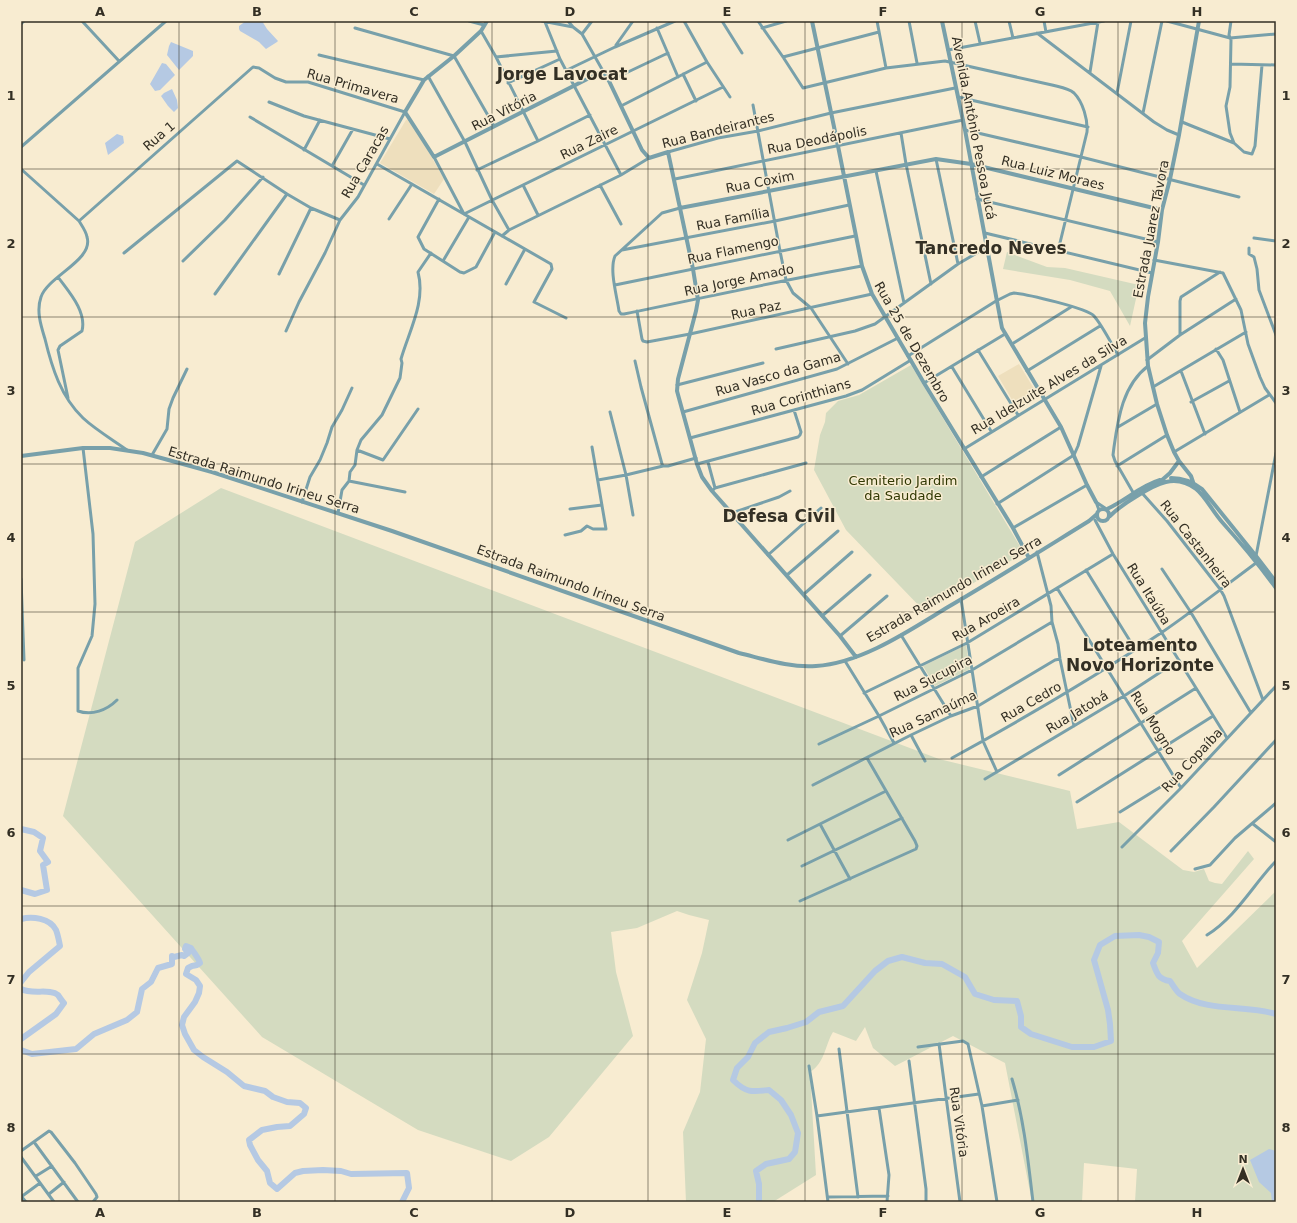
<svg xmlns="http://www.w3.org/2000/svg" width="1297" height="1223" font-family="'DejaVu Sans',sans-serif">
  <rect width="100%" height="100%" fill="#f8ecd1"/>
  <path fill="#eedfbd" d="M410 119 444 179 434 194 380 163 406 120Z
    M1019 364 1039 397 1018 410 998 376Z"/>
  <path fill="#d4dbc0" d="M1007 252 1047 267 1065 268 1139 285 1130 326 1110 291 1070 280 1003 269Z
    M911 365 1024 553 925 612 846 530 814 470 820 435 825 422 826 413 838 401 859 395Z
    M221 488 939 759 1070 791 1077 829 1119 822 1183 870 1194 872 1204 869 1209 881 1215 883 1222 884 1248 851 1254 859 1182 941 1197 968 1276 891V1202H1135L1137 1169 1084 1163 1082 1202H1032L1005 1063 953 1036 895 1066 873 1048 865 1027 856 1041 833 1032C825 1045 825 1063 810 1072L816 1175 773 1202H686L683 1132 700 1092 706 1039 687 1000 702 953 709 920 689 915 677 911 637 928 611 932 616 972 633 1036 549 1137 511 1161 418 1130 262 1037 63 816 135 542Z
    M966 645 970 669 935 686 923 666Z"/>
  <path fill="#b5c9e3" d="M246 21H262L267 29 278 41 277 42 266 49 259 42 240 31 239 29V26Z
    M171 42 193 51V56L179 70 167 55 169 46Z
    M162 63 166 64 175 75 160 90 155 91 150 84Z
    M172 89 177 100 178 108 174 112 168 106 161 96 164 93Z
    M117 134 123 136 124 143 108 155 105 143Z
    M1269 1149 1276 1151V1202H1272L1271 1193 1259 1182 1250 1160Z"/>
  <g fill="none" stroke-linecap="round" stroke-linejoin="round">
    <path stroke="#b5c9e3" stroke-width="6" d="M21 829 34 832 43 838 40 851 48 862 43 865 47 890 35 894 21 890
      M21 919C32 916 50 918 56 930 58 935 59 941 60 946L29 972 21 982
      M21 989C32 995 50 988 58 995 60 998 62 1001 64 1003L56 1014 21 1039
      M21 1050 32 1054 76 1049 94 1034 127 1020 137 1012 142 989 151 982 158 968 172 964V956L174 957 182 955 184 956 188 953 185 949 186 946 191 948C194 953 198 957 200 963L197 965 192 966 188 968 186 974 196 980 200 986 199 993 195 1002 184 1017 182 1025 185 1034 194 1050 203 1057 227 1072 244 1086 265 1091 273 1097 287 1102 300 1103 306 1108 304 1114 290 1126 277 1127 262 1130 249 1140 250 1145 258 1160 267 1171 270 1183 277 1189 295 1173 303 1171 323 1170 341 1171 351 1174 407 1173 409 1188 402 1202
      M759 1202V1184L756 1171 766 1164 789 1159 795 1152 798 1133 791 1115 781 1100 769 1090C752 1092 746 1093 733 1080L737 1068 748 1057 755 1043 769 1032 787 1028 806 1022 819 1012 843 1006 875 971 888 961 902 957 925 963 942 964 965 977 975 994 994 1000 1017 1001 1021 1016V1027L1031 1034 1072 1047H1094L1111 1041 1110 1024 1108 1010 1094 960 1100 945 1115 936 1139 935 1149 937 1159 942 1158 953 1153 963C1157 974 1158 979 1170 981 1173 985 1176 991 1180 994 1206 1012 1245 1005 1276 1014"/>
    <path stroke="#78a0aa" stroke-width="3" d="M82 21 119 61
      M469 21 484 25
      M542 21 573 27
      M568 21 573 27 582 34 603 71
      M684 21 707 62 730 97
      M722 21 742 53
      M758 21 783 57 803 88 886 68 945 61 1052 85C1059 87 1068 88 1074 93 1083 102 1088 120 1087 132L1058 251
      M877 21 886 68
      M909 21 917 63
      M975 21 980 43
      M1009 21 1013 38
      M1044 21 1046 32
      M1167 21 1230 38 1276 34
      M1231 21 1229 35 1231 40 1230 87 1226 106 1230 133 1234 143
      M545 22 560 59 621 175
      M21 24 24 21
      M355 28 454 56 494 126
      M657 28 678 77
      M762 28 786 21
      M481 31 496 57 538 141
      M1037 33 1154 122 1167 130 1179 135
      M582 34 592 21
      M616 45 633 21
      M948 50 1104 21
      M319 55 424 80
      M496 57 557 51
      M783 57 879 32
      M1231 64 1276 65
      M567 70 615 47 675 21
      M1090 72 1098 22
      M683 74 696 101
      M428 76 465 142 492 200 509 230
      M609 81 668 53
      M508 83 560 59
      M1117 93 1131 21
      M958 97 1088 127
      M269 102 304 116 390 139
      M753 105 780 251 786 280 793 293 811 308 848 364
      M621 106 707 62
      M1143 113 1162 21
      M250 117 364 185
      M1182 122 1234 143 1244 152 1252 154 1255 146 1262 65
      M965 130 1081 157 1239 197
      M901 133 906 164 931 284
      M21 147 166 21
      M304 150 320 120
      M668 152 718 138 758 131 831 113 955 88
      M434 157 464 214 723 87
      M936 159 958 264
      M377 164 551 264 552 269 534 302 566 318
      M332 166 353 129
      M21 169 79 221C82 226 86 231 87 237 94 260 48 276 41 297 36 311 41 326 45 339 52 368 61 397 83 418 96 430 113 440 127 450
      M477 170 538 141 590 115
      M876 171 904 303
      M675 179 963 120
      M523 185 538 215
      M600 185 621 224
      M439 199 418 237 424 249 460 272 464 273 476 267 495 232
      M977 199 1158 242
      M680 208 662 213 615 256C609 270 617 296 619 311L621 314H624C703 298 782 280 862 266
      M389 219 412 184
      M79 221 253 67 259 68 275 78 286 82H308L405 112 358 197 340 220 325 253 299 302 286 331
      M985 233 1152 273
      M502 236 509 230 621 175 649 158
      M1254 238 1276 241
      M1249 248V254L1254 257 1257 269 1259 290 1276 335
      M622 250 775 221 849 205
      M124 253 237 161 287 194 311 208 340 220
      M1154 260 1223 273 1241 310 1248 344 1260 377 1265 388 1276 403
      M183 261 225 220 263 177
      M443 261 469 217
      M279 274 311 208
      M58 277C68 291 87 311 82 331L60 346 58 350 68 398
      M506 284 525 249
      M615 285 855 236
      M215 294 287 194
      M637 311 642 339 643 341 647 342 690 334 872 294
      M1180 335V301L1181 297 1220 272
      M1012 344 1071 307
      M776 349 855 331 875 324 958 264 987 247
      M1216 349 1223 360 1240 412
      M978 350 1018 415
      M908 356 996 301 1010 294 1014 293C1026 294 1087 308 1094 316 1102 325 1111 343 1118 355
      M1147 360 1180 335 1236 299
      M635 361 641 387 662 464 663 466H668L696 458
      M952 367 991 431
      M1027 371 1100 326
      M1181 371 1205 434
      M924 383 1005 334
      M677 385 763 363
      M1153 387 1246 332
      M1191 402 1229 381
      M610 412 626 475 633 515
      M683 412 837 369 898 338
      M1118 427 1157 404
      M690 438 846 396 862 390 911 360
      M83 448 93 534 95 604 92 636 78 668V711C92 716 107 710 117 700
      M964 449 1145 338
      M357 450 383 460 418 409
      M1174 452 1269 395
      M152 455 167 429 169 409 173 398 187 369
      M708 462 715 488
      M697 464 798 437 800 435 801 432 794 410
      M1117 466 1167 435
      M981 477 1061 427
      M598 480 626 475 663 466
      M349 481 405 492
      M712 491 715 488 806 463
      M1142 493 1167 521 1220 589 1224 596 1263 700
      M1134 494 1115 461 1113 455 1114 447C1118 418 1123 385 1148 366
      M302 502 310 477 320 460 327 443 332 427 342 410 352 388
      M1096 502 1105 508
      M1096 502 1099 510
      M997 504 1074 455 1078 446 1101 366
      M570 509 602 505
      M338 513 342 490 349 481 350 472 355 465 357 450 361 440 382 415 400 378 402 363 401 359C409 331 426 302 418 272L431 253
      M732 513 779 497 790 491
      M1095 520 1113 554 1227 738
      M1013 528 1087 485
      M565 535 581 531 587 526 593 529H606L592 447
      M1037 552 1051 606 1052 622 1058 644 1060 659 1074 726
      M768 555 821 508
      M1256 556 1276 453
      M1162 569 1190 611 1251 713
      M1086 570 1135 649
      M787 575 838 531
      M21 579 24 660
      M1057 588 1181 788
      M804 594 852 552
      M961 599 983 741 997 772
      M822 616 870 575
      M901 635 951 716
      M840 636 887 596
      M845 661 879 716 894 743
      M864 693 967 643 1113 554
      M911 735 925 761
      M819 744 879 716 972 670 1052 622
      M952 758C1023 719 1093 678 1161 633 1193 611 1225 586 1256 563
      M1059 775 1196 688
      M985 779 1124 696 1179 660
      M813 785 911 735 951 716 978 706 1055 660 1060 659
      M1077 802 1213 716
      M1120 812 1175 778
      M820 824 850 879
      M1253 824 1276 842
      M788 840 886 791
      M1122 847 1181 788 1276 686
      M1171 851 1214 807 1276 740
      M802 866 902 818
      M1195 869 1210 865 1235 838 1276 803
      M800 901 916 849 917 846 915 841 867 758
      M1207 935C1236 917 1253 885 1276 861
      M939 1044 960 1202
      M918 1047 963 1041 968 1044 982 1106 997 1202
      M839 1049 858 1197
      M909 1061 926 1189V1202
      M809 1066 817 1116 828 1202
      M1012 1079C1024 1119 1028 1160 1033 1202
      M982 1106 1018 1100
      M879 1108 889 1175 887 1202
      M817 1116 979 1094
      M34 1142 78 1202
      M21 1151 49 1131 51 1132 75 1163 96 1194 97 1197 93 1202
      M21 1157 54 1202
      M36 1176 52 1166
      M49 1194 64 1182
      M21 1196 26 1202
      M21 1197 40 1183
      M828 1197 888 1196"/>
    <path stroke="#78a0aa" stroke-width="4" d="M487 21 481 31 454 56 424 80 405 112 434 157 603 71 609 81 642 150 649 158 668 152 693 269 698 300 696 311 678 379 677 391 697 464 702 477 712 491 840 636 856 657
      M812 21 838 146 862 266 872 294 924 383 1013 528 1029 558
      M942 21 965 130 1002 328 1061 427 1087 485 1096 502
      M680 208 936 159 971 164 1162 210
      M21 456 83 448H110L143 453 212 472 392 531 739 653C764 659 790 668 816 666 862 663 910 630 948 607 996 579 1042 550 1089 521L1097 514
      M1171 478C1183 478 1192 481 1202 489L1256 556 1276 582
      M1162 480 1170 473 1179 461
      M1193 482 1191 476 1179 461 1174 452 1167 435 1157 404 1148 366 1145 323 1148 297 1158 242 1162 210 1170 179 1179 135 1199 21
      M1097 515a6 6 0 1 1 12 0a6 6 0 1 1-12 0Z
      M1107 509C1125 501 1140 486 1160 480
      M1110 516C1118 508 1127 502 1137 496 1156 484 1175 473 1196 489 1205 496 1213 512 1222 522 1241 543 1259 565 1276 588"/>
  </g>
  <path fill="none" stroke="#332f24" stroke-width="1" stroke-opacity="0.55" d="M179 21V1202M335 21V1202M492 21V1202M648 21V1202M805 21V1202M962 21V1202M1118 21V1202M21 169H1276M21 317H1276M21 464H1276M21 612H1276M21 759H1276M21 906H1276M21 1054H1276"/>
  <g text-anchor="middle" dominant-baseline="central" stroke-width="3" stroke-linejoin="round" paint-order="stroke">
    <g font-size="13" fill="#332f24" stroke="#f8ecd1">
      <text transform="translate(353 86) rotate(16)">Rua Primavera</text>
      <text transform="translate(504 111) rotate(-27)">Rua Vitória</text>
      <text transform="translate(974 128) rotate(79)">Avenida Antônio Pessoa Jucá</text>
      <text transform="translate(718 130) rotate(-14)">Rua Bandeirantes</text>
      <text transform="translate(159 136) rotate(-41)">Rua 1</text>
      <text transform="translate(817 140) rotate(-11)">Rua Deodápolis</text>
      <text transform="translate(589 142) rotate(-26)">Rua Zaire</text>
      <text transform="translate(365 162) rotate(-60)">Rua Caracas</text>
      <text transform="translate(1053 173) rotate(14)">Rua Luiz Moraes</text>
      <text transform="translate(760 182) rotate(-11)">Rua Coxim</text>
      <text transform="translate(733 219) rotate(-11)">Rua Família</text>
      <text transform="translate(1151 229) rotate(-79)">Estrada Juarez Távora</text>
      <text transform="translate(733 250) rotate(-12)">Rua Flamengo</text>
      <text transform="translate(739 280) rotate(-12)">Rua Jorge Amado</text>
      <text transform="translate(756 310) rotate(-12)">Rua Paz</text>
      <text transform="translate(912 342) rotate(60)">Rua 25 de Dezembro</text>
      <text transform="translate(778 374) rotate(-16)">Rua Vasco da Gama</text>
      <text transform="translate(1049 385) rotate(-31)">Rua Idelzuite Alves da Silva</text>
      <text transform="translate(801 397) rotate(-16)">Rua Corinthians</text>
      <text transform="translate(264 480) rotate(17)">Estrada Raimundo Irineu Serra</text>
      <text transform="translate(1196 544) rotate(52)">Rua Castanheira</text>
      <text transform="translate(571 583) rotate(20)">Estrada Raimundo Irineu Serra</text>
      <text transform="translate(954 589) rotate(-30)">Estrada Raimundo Irineu Serra</text>
      <text transform="translate(1149 594) rotate(58)">Rua Itaúba</text>
      <text transform="translate(986 619) rotate(-30)">Rua Aroeira</text>
      <text transform="translate(933 678) rotate(-27)">Rua Sucupira</text>
      <text transform="translate(1031 702) rotate(-30)">Rua Cedro</text>
      <text transform="translate(1077 712) rotate(-31)">Rua Jatobá</text>
      <text transform="translate(933 714) rotate(-25)">Rua Samaúma</text>
      <text transform="translate(1153 723) rotate(58)">Rua Mogno</text>
      <text transform="translate(1192 760) rotate(-47)">Rua Copaíba</text>
      <text transform="translate(959 1122) rotate(82)">Rua Vitória</text>
    </g>
    <g font-size="13" fill="#313904" stroke="#f8ecd1">
      <text x="903" y="480">Cemiterio Jardim<tspan x="903" dy="15">da Saudade</tspan></text>
    </g>
    <g font-size="17" font-weight="bold" fill="#332f24" stroke="#f8ecd1">
      <text x="562" y="74">Jorge Lavocat</text>
      <text x="991" y="248">Tancredo Neves</text>
      <text x="779" y="516">Defesa Civil</text>
      <text x="1140" y="645">Loteamento<tspan x="1140" dy="20">Novo Horizonte</tspan></text>
    </g>
  </g>
  <rect width="1297" height="1223" fill="none" stroke="#f8ecd1" stroke-width="44"/>
  <g transform="translate(1243 1169)" stroke="#f8ecd1" stroke-width="3" paint-order="stroke">
  <path d="M0-3L7 15L0 10L-7 15Z" fill="#332f24"/>
  <text y="-6" font-size="11" font-weight="bold" text-anchor="middle" fill="#332f24">N</text>
  </g>
  <rect x="22" y="22" width="1253" height="1179" fill="none" stroke="#332f24" stroke-width="1.5"/>
  <g font-size="13" text-anchor="middle" font-weight="bold" fill="#332f24">
    <text x="100" y="16">A</text>
    <text x="257" y="16">B</text>
    <text x="414" y="16">C</text>
    <text x="570" y="16">D</text>
    <text x="727" y="16">E</text>
    <text x="883" y="16">F</text>
    <text x="1040" y="16">G</text>
    <text x="1197" y="16">H</text>
    <text x="11" y="100">1</text>
    <text x="1286" y="100">1</text>
    <text x="11" y="248">2</text>
    <text x="1286" y="248">2</text>
    <text x="11" y="395">3</text>
    <text x="1286" y="395">3</text>
    <text x="11" y="542">4</text>
    <text x="1286" y="542">4</text>
    <text x="11" y="690">5</text>
    <text x="1286" y="690">5</text>
    <text x="11" y="837">6</text>
    <text x="1286" y="837">6</text>
    <text x="11" y="984">7</text>
    <text x="1286" y="984">7</text>
    <text x="11" y="1132">8</text>
    <text x="1286" y="1132">8</text>
    <text x="100" y="1217">A</text>
    <text x="257" y="1217">B</text>
    <text x="414" y="1217">C</text>
    <text x="570" y="1217">D</text>
    <text x="727" y="1217">E</text>
    <text x="883" y="1217">F</text>
    <text x="1040" y="1217">G</text>
    <text x="1197" y="1217">H</text>
  </g>
</svg>
